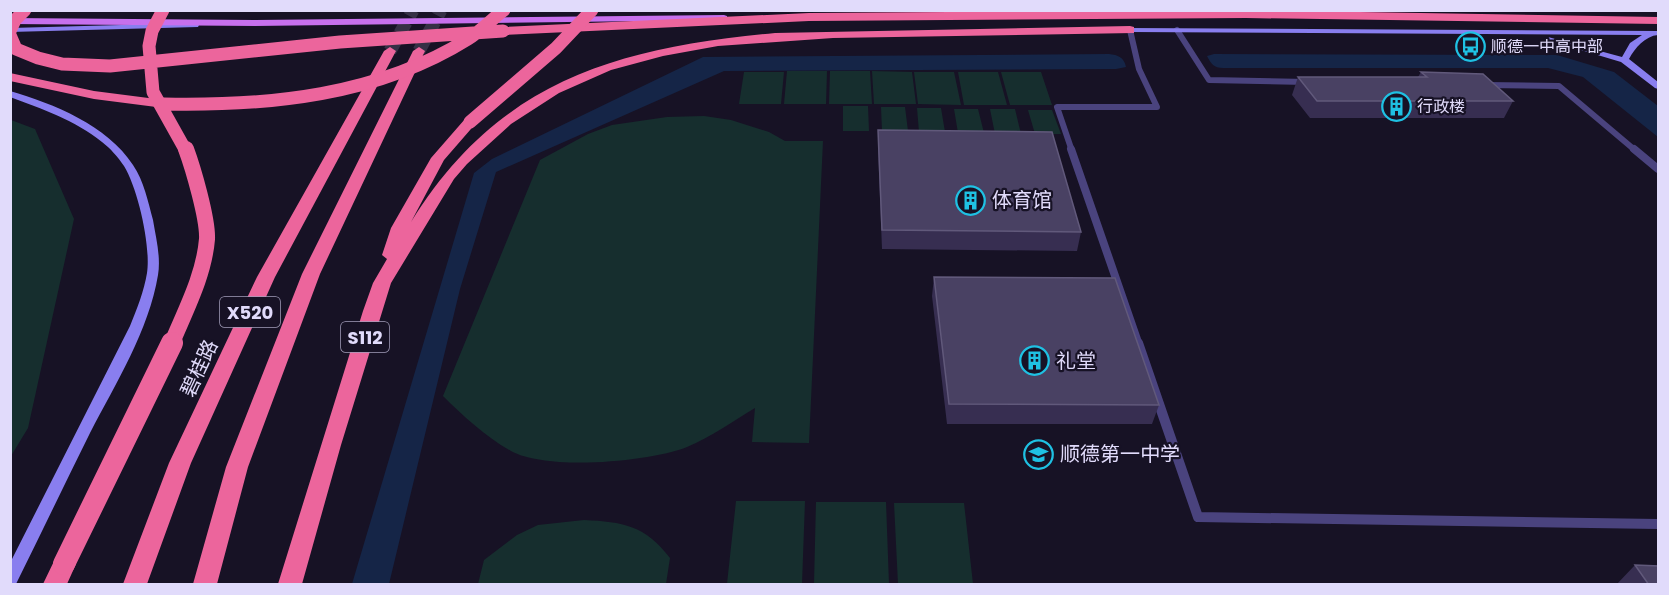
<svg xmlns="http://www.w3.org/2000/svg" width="1669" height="595" font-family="Poppins,'Noto Sans SC',sans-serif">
  <rect width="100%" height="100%" fill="#171225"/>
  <path fill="#162e2e" d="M787 71H827L826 104H784Z
    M830 71H870L872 104H829Z
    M872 71 912 72 916 104H874Z
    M744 72H784L781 104H739Z
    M914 72H954L961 105 918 104Z
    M958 72H998L1007 105H964Z
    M1001 72H1041L1052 105H1010Z
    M843 106H868L869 131H843Z
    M881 107H905L908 131H882Z
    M917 108H941L945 132H919Z
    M954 109H978L984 133H958Z
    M990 109H1015L1021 134H995Z
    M1028 110H1052L1061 134H1035Z
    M704 116 731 120 769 132 785 141H823L809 443 752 442 755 408C733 421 711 437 687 447 649 462 547 471 511 451 486 437 463 416 443 396L540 160 588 134 612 125 667 117Z
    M11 120 35 129 74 219 28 428 11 456Z
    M736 501H805L802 584H727Z
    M816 502H886L889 584H814Z
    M894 503H964L973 584H898Z
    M584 520C623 522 645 525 670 558L666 584H478L484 560 517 535 538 525Z"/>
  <path fill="#152547" d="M1109 54C1118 55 1124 57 1126 67L1116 69 724 71 496 172 460 289 389 584H352L474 173 492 159 703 57Z
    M1214 54 1557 55 1614 72 1658 106V137L1583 77 1548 68H1223C1214 68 1211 64 1207 56Z"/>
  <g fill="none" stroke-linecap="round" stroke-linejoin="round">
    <path stroke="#353045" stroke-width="13" stroke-dasharray="13 7" stroke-linecap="butt" d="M390 51 413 10
      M419 51 441 10"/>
    <path stroke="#4a437e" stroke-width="6" d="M1177 30 1209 80 1307 82
      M1485 85 1559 86 1636 151
      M1072 151 1057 107H1157L1139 69 1130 30"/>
    <path stroke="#4a437e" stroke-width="8" d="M1071 149 1139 345
      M1634 149 1658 169"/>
    <path stroke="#4a437e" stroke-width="10" d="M1138 343 1198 517 1658 524"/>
    <path fill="#897eef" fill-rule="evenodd" d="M195 23 199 25 198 27 10 32V28Z
      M1127 28 1658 31V35C1645 36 1635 48 1629 59L1658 82V89L1655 88 1621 62 1544 39 1548 37 1622 57 1630 43 1642 35 1130 32H1127Z
      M10 91C54 104 107 125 133 165 144 181 148 202 153 220 156 238 161 257 158 275 149 330 116 383 90 433 65 483 41 534 16 584H10V563L130 326C137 309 144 291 147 273 151 246 138 189 124 166 118 157 110 148 102 142 75 120 42 109 10 97Z"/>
    <path fill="#c770ed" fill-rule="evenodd" d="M724 15 727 16V20L255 26 10 24V18L255 20Z"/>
    <path fill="#ec659c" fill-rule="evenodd" d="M1246 10 1658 17V24L1246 18 809 21 503 35 497 31 503 27 809 13Z
      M1130 26 1134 27V33L833 38 718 46 663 56 611 70 559 93 511 124 467 164 454 179 391 283 341 445 302 584H278L363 311 373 283 387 259 382 255 391 228 431 158 465 119 470 118 477 122 444 160 411 222C499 80 617 48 775 33Z
      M390 47 396 51 275 277 191 463 147 584H123L169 463 257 277 384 51Z
      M419 47 425 51 320 274 248 467 217 584H193L226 467 302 274 413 51Z
      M10 73 94 91 164 100 171 104 164 108 94 99 10 81Z
      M64 554 72 557 76 564 67 584H43L56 557Z"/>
    <path stroke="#ec659c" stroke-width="13" d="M163 10 152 31 149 46 153 92 186 151
      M10 31 15 20 25 10
      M10 35 16 49 38 58 62 64 110 66 340 42 503 31
      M164 104C269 106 377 96 468 39 481 31 492 19 504 10
      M470 122 556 48 592 10"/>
    <path stroke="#ec659c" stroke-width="16" d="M171 345C185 311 204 276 207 239 208 219 193 168 186 149"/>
    <path stroke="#ec659c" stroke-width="22" d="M64 564 172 343"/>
  </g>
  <path fill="#372e51" d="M1421 72 1513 101 1504 118H1310L1292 95 1298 77H1418Z
    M878 130 1081 232 1077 251 882 249 878 148Z
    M934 277 1159 405 1152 424H947L932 296Z
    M1635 565 1659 585H1616Z"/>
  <path fill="#494163" stroke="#61597b" stroke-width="1.5" d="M1421 72 1483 74 1513 101H1317L1298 77H1427Z
    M878 130 1052 132 1081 232 882 230Z
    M934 277 1115 278 1159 405 949 404Z
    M1635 565 1659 566V585H1649Z"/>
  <defs>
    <symbol id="bus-ring" viewBox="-11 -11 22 22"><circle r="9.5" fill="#171225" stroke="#1fc1e3" stroke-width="1.5"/><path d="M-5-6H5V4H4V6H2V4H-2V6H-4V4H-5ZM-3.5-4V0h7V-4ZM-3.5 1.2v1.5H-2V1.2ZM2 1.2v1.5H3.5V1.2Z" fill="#1fc1e3"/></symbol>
    <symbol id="building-ring" viewBox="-11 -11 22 22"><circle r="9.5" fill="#171225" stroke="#1fc1e3" stroke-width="1.5"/><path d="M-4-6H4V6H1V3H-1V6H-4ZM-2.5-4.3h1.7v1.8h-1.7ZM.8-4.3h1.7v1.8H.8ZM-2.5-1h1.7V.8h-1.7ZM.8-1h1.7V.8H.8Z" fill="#1fc1e3"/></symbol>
    <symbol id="school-ring" viewBox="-11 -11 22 22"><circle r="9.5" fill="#171225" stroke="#1fc1e3" stroke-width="1.5"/><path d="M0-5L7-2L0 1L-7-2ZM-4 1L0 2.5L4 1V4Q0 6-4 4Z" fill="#1fc1e3"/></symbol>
  </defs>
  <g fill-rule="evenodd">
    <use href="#bus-ring" x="1454" y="30" width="33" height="33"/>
    <use href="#building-ring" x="1380" y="90" width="33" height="33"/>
    <use href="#building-ring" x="954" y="184" width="33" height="33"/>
    <use href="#building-ring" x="1018" y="344" width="33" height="33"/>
    <use href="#school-ring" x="1022" y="438" width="33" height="33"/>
  </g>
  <g text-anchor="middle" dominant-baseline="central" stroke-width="4.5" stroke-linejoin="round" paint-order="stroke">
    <g font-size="16" fill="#e1dbfb" stroke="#171225" text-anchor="start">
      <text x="1491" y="46">顺德一中高中部</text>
      <text x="1417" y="106">行政楼</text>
    </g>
    <g fill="#171225" stroke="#a49fbb" stroke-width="1.5">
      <rect x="220" y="297" width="60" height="30" rx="4.5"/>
      <rect x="341" y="322" width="48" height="30" rx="4.5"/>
    </g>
    <g font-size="18" font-weight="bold" fill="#e1dbfb">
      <text x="250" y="312">X520</text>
      <text x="365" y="337">S112</text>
    </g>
    <g font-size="20" fill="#e1dbfb" stroke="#171225" text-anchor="start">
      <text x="992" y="200">体育馆</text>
      <text x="1056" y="361">礼堂</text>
      <text x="1060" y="454">顺德第一中学</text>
    </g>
    <g font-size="20" fill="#e1dbfb" stroke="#171225">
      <text transform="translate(199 368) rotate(-65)">碧桂路</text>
    </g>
  </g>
  <rect width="1669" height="595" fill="none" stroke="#e1dbfb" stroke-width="24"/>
</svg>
